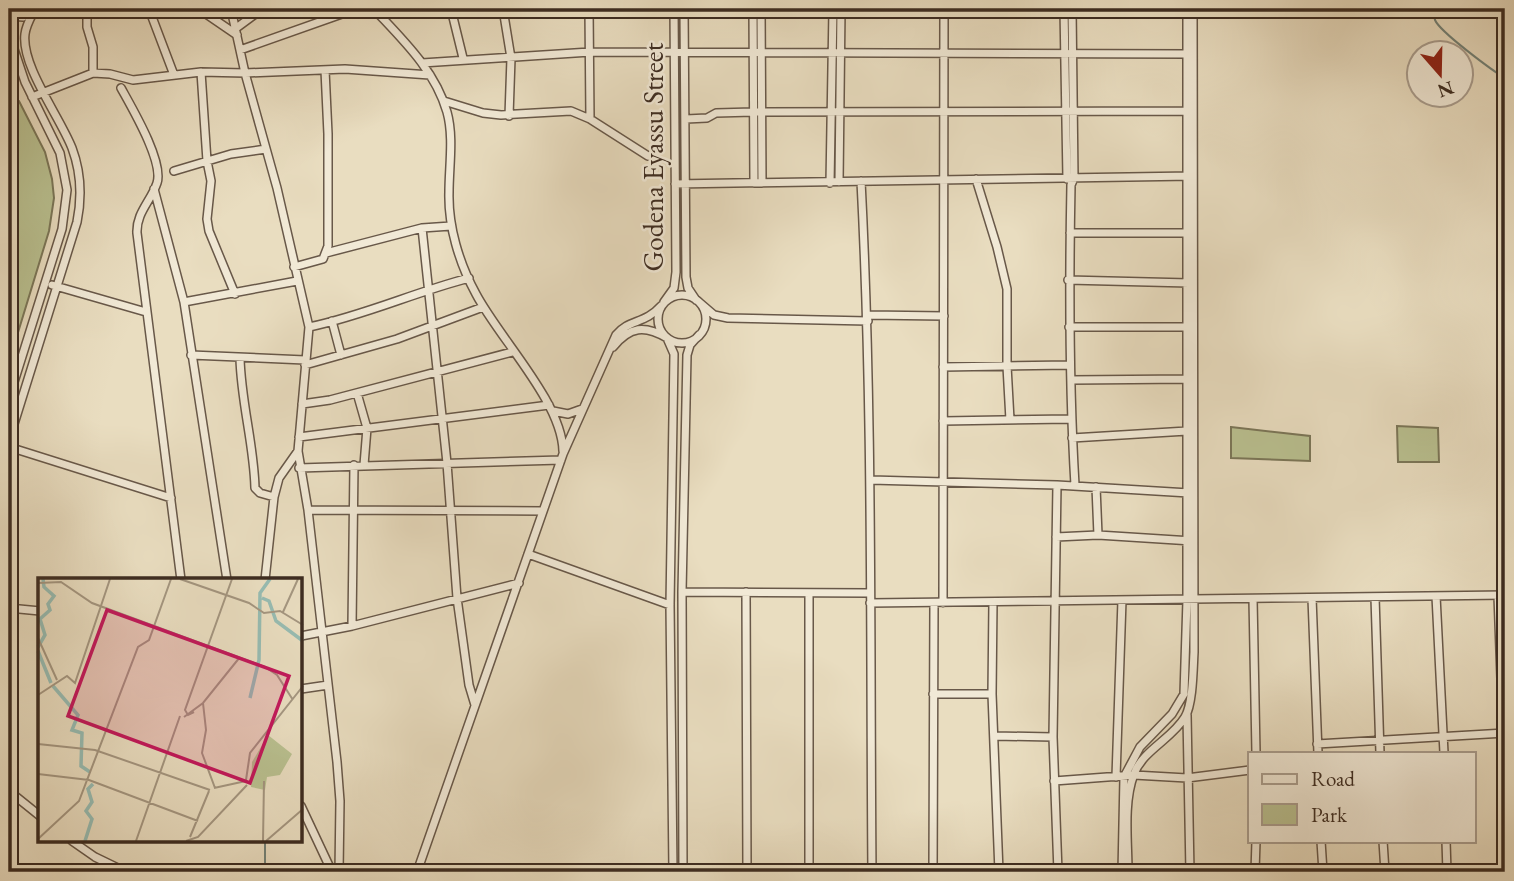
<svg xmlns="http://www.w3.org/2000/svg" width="1514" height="881" font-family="'EB Garamond',serif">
  <rect width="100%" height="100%" fill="#e9ddc0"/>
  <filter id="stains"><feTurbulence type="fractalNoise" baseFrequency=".00286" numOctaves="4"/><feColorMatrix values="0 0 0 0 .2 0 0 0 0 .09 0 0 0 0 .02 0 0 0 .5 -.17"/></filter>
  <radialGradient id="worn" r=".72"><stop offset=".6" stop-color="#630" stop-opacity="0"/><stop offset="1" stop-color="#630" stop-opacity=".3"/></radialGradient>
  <path fill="#b9c090" stroke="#7b7658" stroke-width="2" d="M9 97 19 101 45 152 52 179 54 198 49 231 9 362Z
    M1397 426 1438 428 1439 462H1398Z
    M1231 427 1310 436V461L1231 458Z"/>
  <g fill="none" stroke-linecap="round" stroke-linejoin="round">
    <path stroke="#738278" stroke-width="2" d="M1435 9C1435 13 1434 17 1435 20 1440 32 1493 71 1505 78
      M265 872V841"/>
    <defs>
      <path id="minor" d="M87 9V27L93 47V73
        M149 9 174 75
        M199 9 237 35
        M231 9 245 73 277 188 309 327 298 451 308 510 337 762 340 801 339 872
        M374 9C402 39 435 70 447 112 454 137 449 166 449 192 448 226 459 263 476 294 499 338 562 402 563 451
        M451 9 463 58
        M503 9 511 58 509 116
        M589 9 590 119
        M684 9 686 277 688 288 696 300
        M753 9 754 183H762L761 9
        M1064 9 1067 179
        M1072 9 1074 178 1071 185C1069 286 1069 385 1075 485
        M9 16 23 17 34 10
        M235 29 262 9
        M9 34 25 82 60 153 67 190 62 229 9 398
        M240 50 356 9
        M422 63 590 52 1189 54
        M201 72 207 161 211 181 207 219 209 231 235 294
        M121 88C132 108 164 162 157 183 151 201 136 213 137 233L181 580
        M32 97 93 73 110 74 133 80 201 72 245 73 345 69 430 75
        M444 101 483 113 501 115 571 111 590 119 648 156
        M686 119 707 118 716 113 753 112 1189 111
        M174 171 231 154 266 149
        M976 179 997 247 1007 289V366L1010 420
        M861 181C873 412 870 642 872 872
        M839 182 841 9
        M830 183 833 9
        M675 184 1192 176
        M154 189 184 302 227 580
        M422 228 447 463 457 598 469 685 475 705
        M1070 233H1186
        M326 253 422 228 451 226
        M294 267 323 259 328 246V134L325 70
        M1068 280 1189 283
        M52 285 146 312
        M658 319a24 24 0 1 1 48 0a24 24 0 1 1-48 0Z
        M184 302 297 281
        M664 302 674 288 676 272 674 9
        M700 303 714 315 728 318 868 321
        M868 315 944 316
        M332 321 341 355
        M309 327C363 316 415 292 469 278
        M1069 327H1187
        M613 347C630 326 645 325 667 338L674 354 670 605 673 872
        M191 355 305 360
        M240 358C241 402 254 445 255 488L260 493 274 497
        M305 365 397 339 483 307
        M943 367 1070 365
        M1071 380 1190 379
        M357 393 367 428 364 465
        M302 404 330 400 512 352
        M553 411 568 414 582 409
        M943 421 1070 419
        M299 437 549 405
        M1072 438 1187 431
        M9 440 77 222C82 197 81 172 72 148 60 117 21 66 25 34 26 25 31 17 35 9
        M9 447 171 498
        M299 468 561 460
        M871 480 1057 485 1189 493
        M1057 485 1053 737 1058 872
        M1096 487 1098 535
        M308 510 543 511
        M1056 537 1098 535 1192 541
        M528 554 670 605
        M265 580 274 497 279 478 298 451
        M682 592 870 593
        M746 592 747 872
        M809 593V872
        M1498 595 1505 790
        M1436 596 1444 753
        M1375 597 1380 753
        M1312 598 1318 753
        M1253 599 1256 753
        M993 602 992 694 999 872
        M870 603 1505 595
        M943 603 944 9
        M9 608 40 611
        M352 626 354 465
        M301 636 352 626 519 583
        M301 689 328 685
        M933 694H992
        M1187 715 1190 872
        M994 736 1053 737
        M1317 744 1505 733
        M1116 777 1122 600
        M1054 781 1134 775 1187 778 1250 770
        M9 791 40 816
        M301 806 332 872
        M72 841 95 857 126 872
        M1321 841 1323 872
        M1383 841 1385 872
        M1446 841 1447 872
        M417 872 563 454 616 335C629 319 645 324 661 306
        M683 872 682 592 687 355 690 345 699 335
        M933 872 934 603
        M1122 872 1124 777 1140 747 1172 714 1184 694 1187 600V9
        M1128 872C1128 841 1123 803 1134 774 1143 750 1172 739 1185 717 1193 704 1193 669 1194 652L1193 9
        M1255 872 1256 841"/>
    </defs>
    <use href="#minor" stroke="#685849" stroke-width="10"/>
    <use href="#minor" stroke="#f1e9d6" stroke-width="7"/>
  </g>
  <g text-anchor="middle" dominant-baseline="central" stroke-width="5" stroke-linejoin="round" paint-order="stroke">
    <g font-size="28" fill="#3d2c21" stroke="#f1e9d6">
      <text transform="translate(653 157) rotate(-90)">Godena Eyassu Street</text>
    </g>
  </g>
  <g transform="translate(38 578)">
    <rect width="264" height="264" fill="#e9ddc0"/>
    <path d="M230 157 254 176 242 197 229 199 227 212 213 209 214 184Z" fill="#b9c090"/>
    <path fill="none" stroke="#97bcb2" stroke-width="3.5" d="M224 20 231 23 238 43 265 63M0 69 7 57 2 41 12 32 10 26 16 18 6 9 5 1M0 73 13 105M15 108 40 137 34 152 44 155 43 188 52 194M212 120 221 82 222 15 232 1M47 263 54 241 48 233 54 224 50 211 55 206"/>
    <path fill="none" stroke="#a49680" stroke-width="2" d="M142 1 211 25 226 35 242 33 265 47M0 5 23 4 54 25 227 89 239 97 255 122M245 34 260 1M0 60 19 102M0 117 29 98 37 105 72 1M165 125 168 152 164 175 177 210M156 134 150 137 147 132 194 1M146 139 165 125 202 79M0 166 57 172 172 212M0 196 51 202 160 243M208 202 212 175 265 108M176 210 208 203M152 259 171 213M0 261 41 223 100 69 111 62 133 1M98 263 142 138M148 263 160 259 209 207M225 263 226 203M228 263 265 231"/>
    <path fill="#c2185b" fill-opacity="0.15" stroke="#c2185b" stroke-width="3.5" d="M69 32 251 98 212 205 30 138Z"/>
    <rect width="264" height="264" fill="none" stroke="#3d2c21" stroke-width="3.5"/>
  </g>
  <rect width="1514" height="881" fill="none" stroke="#e9ddc0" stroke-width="35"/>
  <rect x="10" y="10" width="1493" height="860" fill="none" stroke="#3d2c21" stroke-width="3.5"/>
  <rect x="18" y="18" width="1479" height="846" fill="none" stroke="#3d2c21" stroke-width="2"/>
  <rect x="1248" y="752" width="228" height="91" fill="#f1e9d6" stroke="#a99d8e" stroke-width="2"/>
  <rect x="1262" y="774" width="35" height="10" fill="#f1e9d6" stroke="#a99d8e" stroke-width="2"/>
  <text x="1311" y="786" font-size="21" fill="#3d2c21">Road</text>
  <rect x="1262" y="804" width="35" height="21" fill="#b9c090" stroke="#a99d8e" stroke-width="2"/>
  <text x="1311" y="822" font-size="21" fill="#3d2c21">Park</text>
  <g transform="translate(1440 74) rotate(160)"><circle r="33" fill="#f1e9d6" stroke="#a99d8e" stroke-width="2"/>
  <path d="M0-5L12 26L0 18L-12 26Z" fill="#8f2418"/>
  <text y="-10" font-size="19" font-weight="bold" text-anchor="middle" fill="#3d2c21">N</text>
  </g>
  <rect width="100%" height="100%" filter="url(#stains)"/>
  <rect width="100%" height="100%" fill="url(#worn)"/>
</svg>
